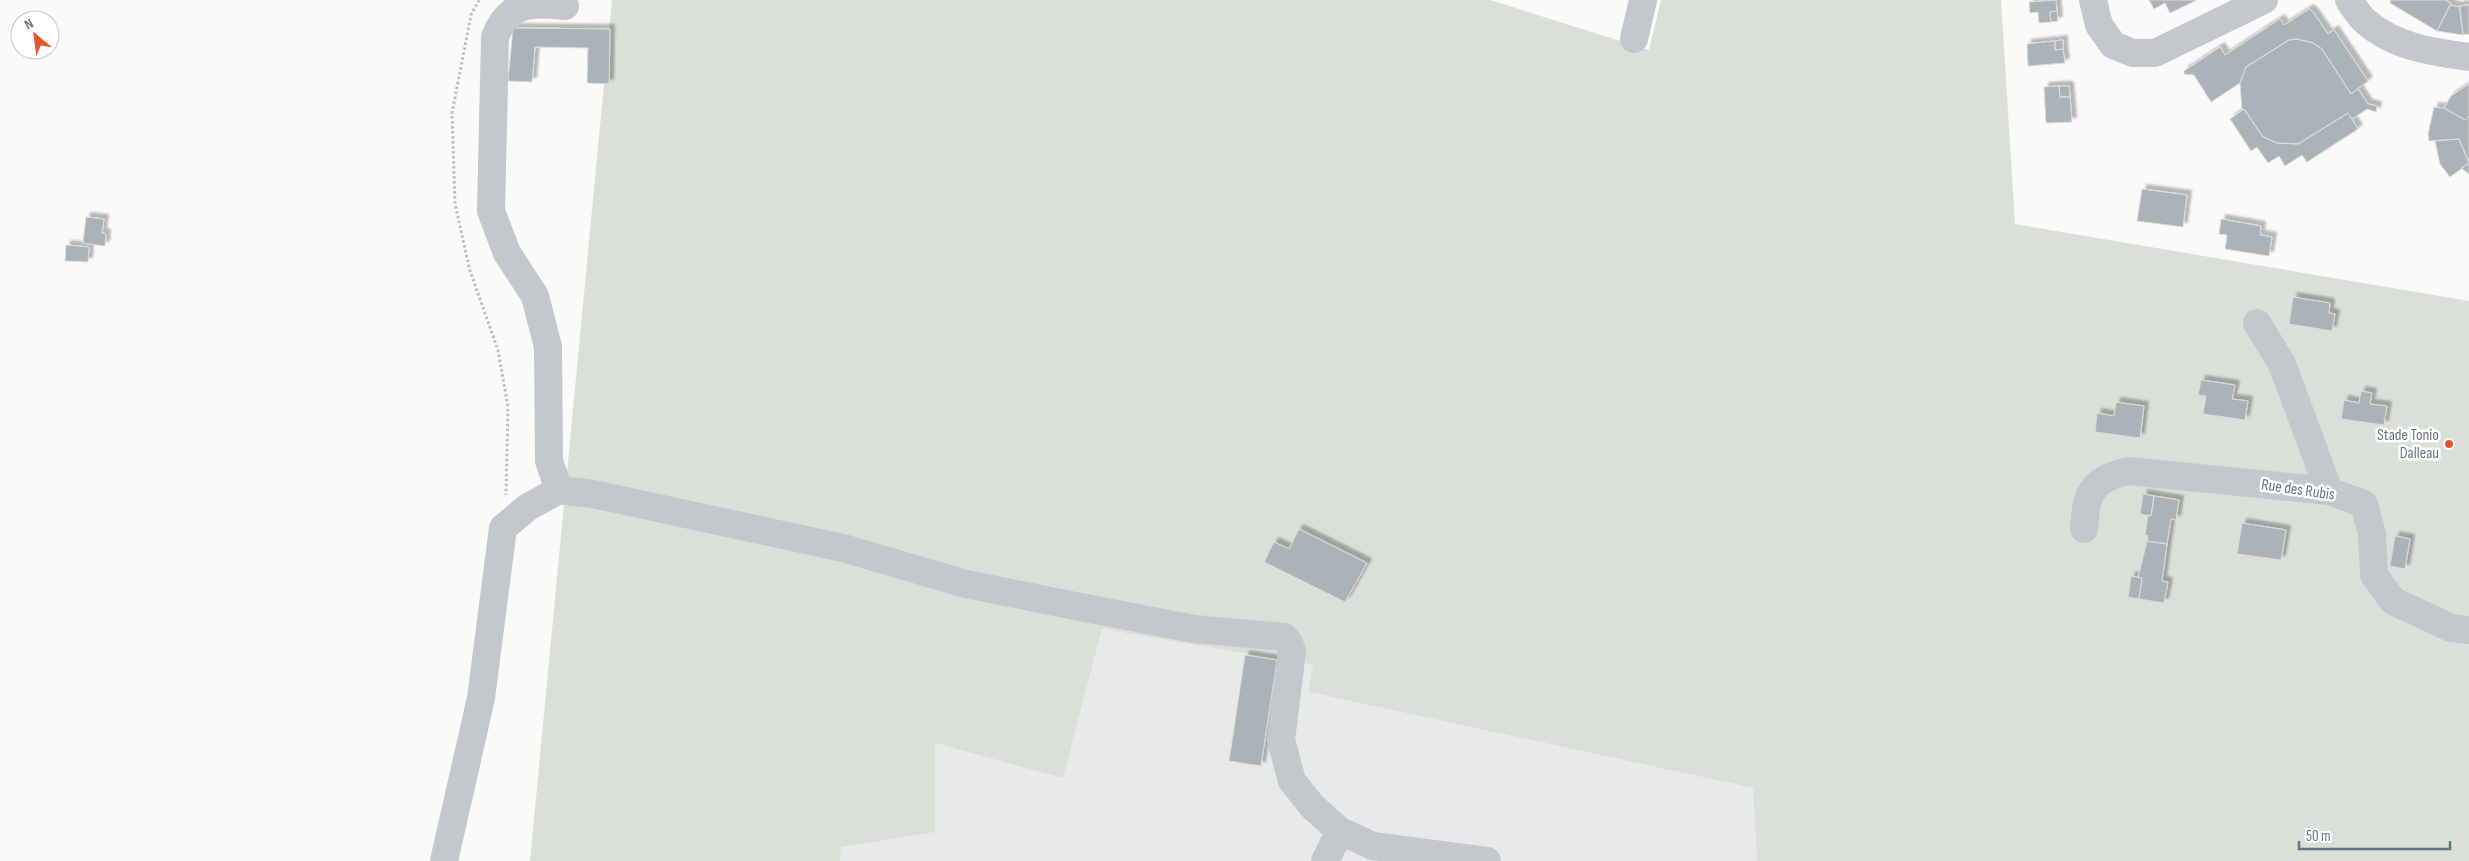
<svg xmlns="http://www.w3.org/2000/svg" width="2469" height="861" font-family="'Sofia Sans Condensed',sans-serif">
  <defs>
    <filter id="shadow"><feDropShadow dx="4.5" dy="-4.5" stdDeviation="1" flood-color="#0004"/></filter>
  </defs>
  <rect width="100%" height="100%" fill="#fafaf8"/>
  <path fill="#e8e9e9" d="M1102 629 1313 665 1308 692 1753 788 1757 861H840L841 847 935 831V743L1063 777Z"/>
  <path fill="#dadfd7" d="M612 0H1490L1649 50 1661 0H2001L2015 224 2469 301V861H1757L1753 788 1308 692 1313 665 1102 629 1063 778 935 743V832L841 847 840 861H530Z"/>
  <path fill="#aab3b9" stroke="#dcdcda" filter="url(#shadow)" d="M2056 0 2057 11 2050 12 2051 22 2039 23 2038 12 2030 13 2029 2Z
    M2149 0H2197L2170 13 2165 3 2154 9Z
    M2391 0H2445L2451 3 2437 31 2390 3Z
    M2450 5 2460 7 2463 35 2437 31Z
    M2469 5V34L2463 35 2459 6Z
    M2309 9 2313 12 2328 34 2334 30 2368 81 2351 94 2322 49 2313 43 2297 39 2289 40 2246 67 2240 83 2211 102 2194 75 2184 74V71L2220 47 2225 55 2280 19 2284 25Z
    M2057 11 2058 21 2051 22 2050 12Z
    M513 28 610 29 609 84 587 83 588 48 535 47 532 82 508 81Z
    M2297 39 2313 43 2322 49 2351 94 2358 89 2368 104 2377 106 2376 112 2367 109 2352 119 2348 113 2298 144 2277 143 2263 137 2244 109 2242 111 2240 83 2246 67 2289 40Z
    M2063 40V49L2055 50V41Z
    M2055 41V50L2063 49 2065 63 2028 66 2027 44Z
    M2469 84V116L2465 120 2444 108 2451 96Z
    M2059 86 2060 97H2070L2072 122 2046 123 2044 87Z
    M2059 86H2069L2070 97H2060Z
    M2434 107 2444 108 2465 120 2469 116V174L2461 168 2469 163 2459 139 2429 141 2428 134Z
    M2244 109 2263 137 2277 143 2298 144 2348 113 2358 129 2307 162 2302 155 2285 166 2279 156 2268 163 2257 147 2251 151 2230 119Z
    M2459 139 2469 163 2450 177 2440 164 2435 141Z
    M2142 189 2187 195 2183 227 2137 221Z
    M86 217 104 219 102 233 106 234 105 246 83 243Z
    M2221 219 2261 226 2260 235 2272 237 2269 256 2225 249 2227 235 2219 234Z
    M66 245 89 247 88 262 65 261Z
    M2293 297 2330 303 2329 313 2335 314 2332 331 2289 324Z
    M2201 380 2235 385 2232 399 2248 401 2245 420 2203 414 2206 396 2198 395Z
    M2361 391 2372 393 2370 404 2387 406 2384 425 2341 419 2344 400 2359 403Z
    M2116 402 2144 406 2140 438 2095 432 2097 413 2114 416Z
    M2143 494 2154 496 2151 516 2140 514Z
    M2154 496 2179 500 2176 520 2171 519 2167 544 2147 541 2148 536 2145 535 2148 515 2151 516Z
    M2242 523 2286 530 2281 560 2237 554Z
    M1299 529 1367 563 1345 602 1264 562 1274 542 1289 549Z
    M2395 536 2410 539 2405 569 2390 566Z
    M2147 541 2167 544 2162 581 2168 582 2164 603 2139 599 2142 578 2138 577Z
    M2131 576 2142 578 2139 599 2128 597Z
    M1245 655 1277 660 1261 766 1229 761Z"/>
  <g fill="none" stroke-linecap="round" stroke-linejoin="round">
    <path stroke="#bbbfc2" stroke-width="3" stroke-dasharray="2.5 2.5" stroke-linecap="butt" d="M479 0 471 15 452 113 455 204 470 271 498 350 508 407 506 495"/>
    <path stroke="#c3c8cc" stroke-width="28" d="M2093 0 2099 25 2113 45 2133 53H2155L2264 0
      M2349 0C2354 7 2359 16 2365 21 2394 47 2433 52 2469 57
      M1634 39 1643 0
      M2257 323 2282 364 2329 491
      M559 490 549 461 548 347 535 296 507 253 491 211 495 37C509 1 531 3 565 6
      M2084 529C2086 493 2091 480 2128 471L2329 491 2364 504 2372 534 2374 575 2393 601 2451 628 2469 630
      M444 861 481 698 503 528 528 507 559 490 593 494 843 548 966 584 1075 606 1194 629 1284 637 1289 643 1292 651 1281 740 1292 781 1313 807 1340 831 1373 846 1487 861
      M1325 861 1340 831"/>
  </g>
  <circle fill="#e4572e" stroke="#fff" stroke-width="2" cx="2449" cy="444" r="5"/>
  <g text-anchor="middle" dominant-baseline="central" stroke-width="5" stroke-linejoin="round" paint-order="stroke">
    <g font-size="16" fill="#657683" stroke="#fff" text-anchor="end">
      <text x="2439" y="435">Stade Tonio<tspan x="2439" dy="18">Dalleau</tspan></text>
    </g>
    <g font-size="16" fill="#657683" stroke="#fff">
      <text transform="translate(2298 490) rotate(8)">Rue des Rubis</text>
    </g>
  </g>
  <g transform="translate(35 35) rotate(331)"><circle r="24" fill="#ffffff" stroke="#c1c8cd"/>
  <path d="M0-4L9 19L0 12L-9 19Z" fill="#e4572e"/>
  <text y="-8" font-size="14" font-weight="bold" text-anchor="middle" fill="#657683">N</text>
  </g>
  <path d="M2299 841v8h151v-8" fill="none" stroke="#657683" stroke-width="2.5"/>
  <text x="2306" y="841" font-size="15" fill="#657683" stroke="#ffffff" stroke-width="4" paint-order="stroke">50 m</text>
</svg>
